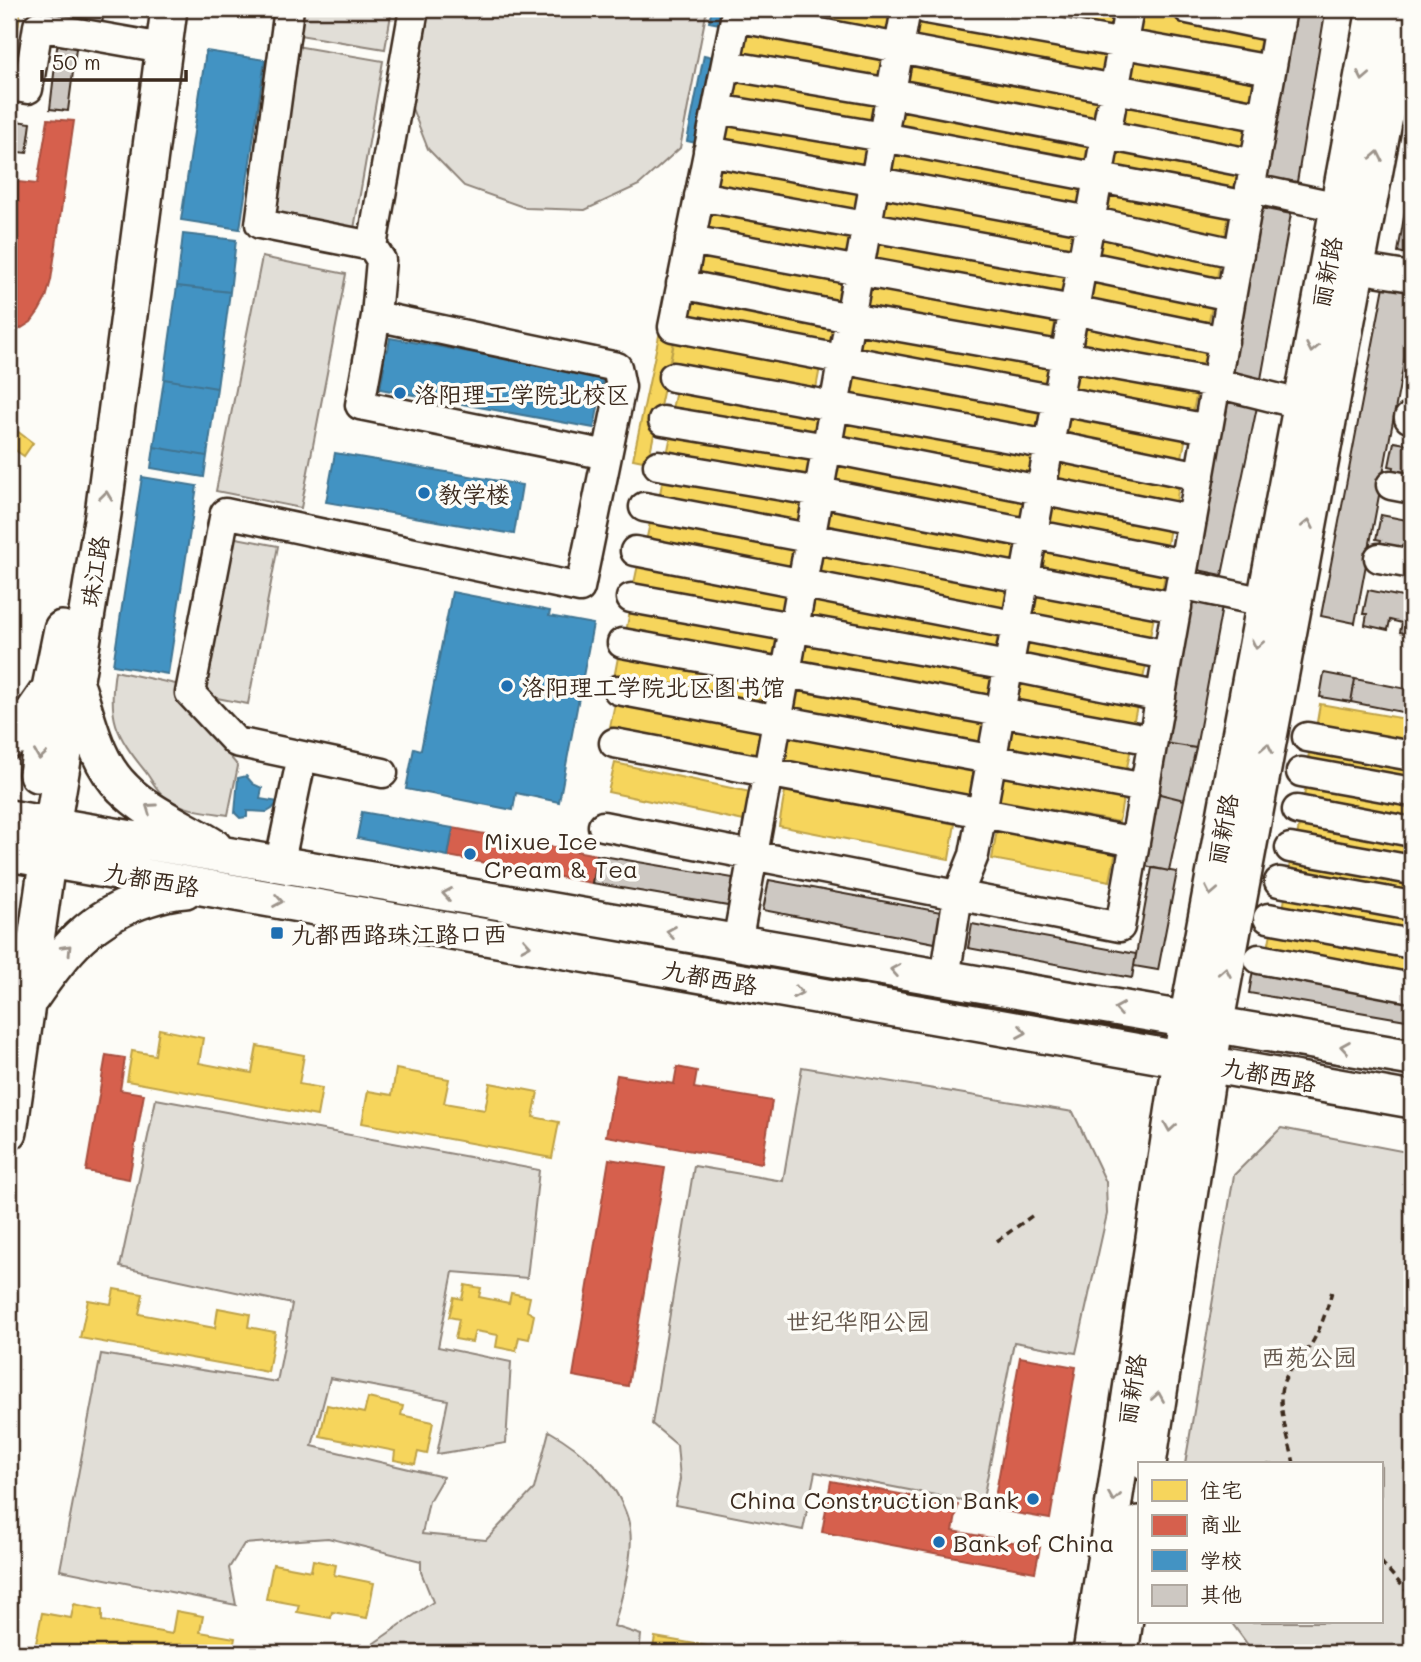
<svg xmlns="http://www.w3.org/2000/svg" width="1421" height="1662" font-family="Mali,'LXGW WenKai TC',sans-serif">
  <rect width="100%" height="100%" fill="#fdfcf7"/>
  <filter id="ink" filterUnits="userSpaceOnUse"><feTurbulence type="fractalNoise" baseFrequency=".0143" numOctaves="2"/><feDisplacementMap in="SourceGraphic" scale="14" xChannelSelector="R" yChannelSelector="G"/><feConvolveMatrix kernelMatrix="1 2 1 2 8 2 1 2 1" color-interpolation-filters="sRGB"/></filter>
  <g filter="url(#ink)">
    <path fill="#e1ded7" stroke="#8e847a" stroke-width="2" d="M297 9H392L385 49 293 34Z
      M423 9H707L680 148 639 185 585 210 526 208 464 186 428 149 406 93Z
      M296 46 383 61 354 229 267 214Z
      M262 257 346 274 301 508 216 491Z
      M226 536 278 546 248 704 196 694Z
      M115 671 185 686 184 703 238 766 228 815C207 812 182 810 165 797 157 791 151 779 145 771 115 734 108 718 115 671Z
      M802 1067 1073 1112 1106 1182 1107 1214 1076 1353 1014 1342 982 1504 815 1472 803 1530 675 1505 680 1479 677 1445 652 1424 694 1166 783 1181Z
      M156 1099 539 1170 527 1278 453 1272 438 1347 511 1362 506 1443 437 1454 448 1400 330 1378 312 1446 443 1477 429 1501 422 1534 486 1540 534 1489 549 1431C583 1450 616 1480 628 1519 637 1550 622 1595 614 1626L641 1635 639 1653H360L433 1602 421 1572V1561L328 1538 244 1544 229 1568 236 1605 60 1570 101 1354 277 1382 292 1304 120 1267Z
      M1281 1128 1412 1153V1653H1254L1231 1622H1381V1464H1185L1234 1175Z"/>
    <path fill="#f6d55c" stroke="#bea249" stroke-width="2" d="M743 9H898L891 43Z
      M960 9H1117L1111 38Z
      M1136 9H1172L1263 26 1256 63 1131 38Z
      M9 12 20 14 11 72H9Z
      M918 13 1109 47 1103 83 912 48Z
      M739 24 890 53 883 88 732 60Z
      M1129 49 1255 73 1248 109 1122 85Z
      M908 57 1098 94 1091 129 901 91Z
      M730 68 879 95 873 131 724 104Z
      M1119 94 1247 117 1241 154 1113 131Z
      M905 99 1089 138 1083 171 898 132Z
      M728 116 872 143 866 175 722 149Z
      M1119 142 1239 163 1233 197 1113 175Z
      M890 144 1083 182 1076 214 884 176Z
      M716 156 865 185 858 219 709 190Z
      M1104 184 1230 210 1224 242 1098 216Z
      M887 189 1077 225 1071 260 880 224Z
      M707 202 857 232 851 266 700 236Z
      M877 231 1067 267 1060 303 870 267Z
      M1096 233 1221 256 1215 288 1090 264Z
      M703 247 848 275 841 311 696 283Z
      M1090 272 1214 297 1207 330 1083 305Z
      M870 279 1057 313 1050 348 864 314Z
      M690 291 841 321 835 355 683 325Z
      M1081 318 1208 343 1201 376 1075 352Z
      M859 323 1051 361 1045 394 852 357Z
      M661 326 676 332 648 462 633 459Z
      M676 332 821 362 814 399 669 369Z
      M1075 363 1198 388 1191 420 1068 395Z
      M854 366 1043 403 1036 439 847 401Z
      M678 381 823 411 816 444 671 414Z
      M1070 407 1187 430 1181 463 1064 441Z
      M844 412 1035 450 1029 482 838 444Z
      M9 425 33 443 24 456 9 446Z
      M673 425 815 453 809 487 666 460Z
      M1059 452 1181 475 1175 508 1052 485Z
      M836 455 1027 493 1020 526 830 489Z
      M664 473 806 500 800 531 658 504Z
      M1048 497 1171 520 1166 552 1043 529Z
      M824 498 1018 537 1011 571 817 533Z
      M652 514 797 543 791 576 645 546Z
      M1038 539 1167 564 1161 596 1032 571Z
      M819 545 1008 581 1002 615 813 578Z
      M639 560 790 589 783 622 632 593Z
      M1030 581 1156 606 1149 642 1023 617Z
      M812 590 1000 627 993 661 806 624Z
      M631 605 781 634 775 667 625 638Z
      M1026 630 1148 657 1141 687 1019 660Z
      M807 633 994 670 987 707 801 669Z
      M620 647 778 680 772 712 614 678Z
      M1016 672 1139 697 1132 729 1010 704Z
      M795 680 985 716 979 749 789 714Z
      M617 694 768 724 761 757 610 727Z
      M1320 704 1412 720V751L1315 734Z
      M1004 716 1132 743 1125 777 997 750Z
      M786 725 980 761 973 796 780 760Z
      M1311 742 1412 761V790L1306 770Z
      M615 763 750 792 744 821 608 792Z
      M994 763 1125 787 1119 822 988 798Z
      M1308 778 1412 798V826L1302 805Z
      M785 791 955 824 949 859 779 826Z
      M1301 813 1412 833V864L1296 843Z
      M997 829 1116 851 1110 881 992 859Z
      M1292 851 1412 872V903L1287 880Z
      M1287 886 1412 910V940L1282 915Z
      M1273 922 1412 948V981L1267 954Z
      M159 1029 203 1038 199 1063 252 1073 257 1046 304 1055 299 1084 322 1088 317 1116 127 1081 132 1051 155 1055Z
      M396 1069 449 1079 444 1103 485 1110 490 1083 538 1092 533 1117 559 1122 552 1158 362 1123 368 1091 392 1095Z
      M465 1285 481 1288 479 1297 509 1303 511 1293 530 1297 527 1311 534 1315 529 1339 519 1337 516 1351 496 1347 498 1335 475 1331 472 1342 455 1339 459 1319 449 1317 454 1297 462 1299Z
      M114 1289 143 1294 139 1314 215 1328 218 1308 250 1314 248 1327 275 1332 268 1372 80 1338 88 1300 111 1304Z
      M368 1398 403 1406 401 1415 433 1422 427 1454 418 1452 415 1464 394 1460 395 1451 320 1436 327 1405 364 1413Z
      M313 1560 336 1565 334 1575 374 1583 367 1618 332 1612 331 1618 297 1612 299 1605 266 1599 273 1564 311 1571Z
      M74 1604 102 1610V1621L172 1634 176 1611 203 1616 200 1632 235 1638 232 1653H68V1650L36 1643 42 1613 71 1618Z
      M655 1637 736 1651 735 1653H652Z"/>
    <path fill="#d6604d" stroke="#a8503f" stroke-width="2" d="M48 119 74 121 51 280 46 298 39 311 31 322 9 336V181L37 184Z
      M453 828 597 855 592 883 448 856Z
      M106 1055 125 1058 120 1090 144 1094 129 1179 86 1171Z
      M677 1067 697 1071 694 1088 772 1101 762 1163 606 1136 617 1075 674 1084Z
      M609 1159 665 1168 628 1386 573 1376Z
      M1020 1357 1076 1367 1050 1519 993 1509Z
      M831 1481 958 1505 953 1531 1040 1547 1035 1572 822 1532Z"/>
    <path fill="#4393c3" stroke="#417492" stroke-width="2" d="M712 9H729L725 25 709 22Z
      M206 51 265 60 240 229 181 220Z
      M704 55 717 58 700 144 687 141Z
      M183 234 236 240 230 292 177 286Z
      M177 286 230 292 217 388 164 379Z
      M390 338 604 376 594 428 380 389 384 367 373 365 376 347 388 350Z
      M164 379 217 388 207 456 154 447Z
      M154 447 207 456 204 477 151 468Z
      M335 453 522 485 514 534 326 502Z
      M142 477 197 486 168 674 113 665Z
      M452 592 550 611 549 616 593 624 559 802 516 793 513 810 406 789 414 748 421 750Z
      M246 776 253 784 262 788 260 799 278 802 272 809 267 812 247 811V817L240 818 235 813 238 778Z
      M362 812 453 828 448 856 357 838Z"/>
    <path fill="#cdc8c2" stroke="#3b2a1e" stroke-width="2" d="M75 9H104L102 25 73 20Z
      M1294 9 1325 13 1297 182 1265 177Z
      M58 39 77 41 68 111 50 109Z
      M9 120 31 123 27 153 9 151Z
      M1412 171V255L1398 252Z
      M1261 208 1291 214 1261 379 1231 373Z
      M1385 281 1412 286V320L1355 623 1321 616Z
      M1408 371H1412V408L1405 406 1408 396 1403 395Z
      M1228 401 1257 407 1222 575 1193 569Z
      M1394 442 1412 445V481L1392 477 1394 467 1389 466Z
      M1381 515 1412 521V547L1403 545 1401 555 1378 550 1381 540 1376 539Z
      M1368 590 1412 599V635L1400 632 1402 623 1390 620 1388 630 1365 625 1367 614H1363Z
      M1191 601 1222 607 1196 748 1165 743Z
      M1324 673 1355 679 1351 702 1320 697Z
      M1355 679 1412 690V714L1351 702Z
      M1165 743 1196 748 1184 800 1156 793Z
      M1156 793 1184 800 1169 871 1141 865Z
      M597 855 733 878 728 906 592 883Z
      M1152 868 1177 872 1158 970 1134 966Z
      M769 880 941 912 935 943 763 910Z
      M972 924 1136 954 1132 978 968 948Z
      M1254 964 1412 992V1021L1249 993Z"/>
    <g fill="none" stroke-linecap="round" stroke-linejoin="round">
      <defs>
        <path id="minor" d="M289 9 260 224 372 246
          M414 9 372 246 381 260 376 316 360 405 607 455
          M737 9 673 327 1208 429
          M926 9 1271 70
          M1188 9 1279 28
          M735 17 1263 117
          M726 65 891 93 1255 164
          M9 86 28 89 38 26 146 45
          M717 109 883 137 1248 206
          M708 151 1090 221 1239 254
          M1250 188 1357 211
          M699 196 1082 265 1231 296
          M690 240 1073 310 1224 341
          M1356 268 1412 277
          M681 284 850 318 1216 383 1320 409
          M376 316 617 367 621 387 580 588 225 513 190 693 236 742 383 773
          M673 377 1049 445 1200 476
          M1409 418H1412
          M663 421 827 448 1192 520
          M658 465 819 492 1184 564
          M1391 485 1412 489
          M644 507 1177 607
          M635 551 1168 655
          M1379 558 1412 564
          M1181 584 1283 606
          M631 598 1008 666 1161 697
          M622 643 1153 740
          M618 690 1145 788
          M1307 737 1412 756
          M614 743 1135 842
          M1301 772 1412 792
          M1297 810 1412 832
          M603 826 1120 927 1282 9
          M1290 848 1412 870
          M279 866 302 756
          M1279 882 1412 906
          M1268 918 1412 944
          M737 943 906 9
          M1259 959 1412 988
          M945 978 958 895 974 855 1129 9"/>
        <path id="major" d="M78 690C89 724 97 763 123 788 146 812 186 829 214 847
          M9 741 19 733 46 694
          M37 774 50 688 62 629
          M9 818 1412 1058
          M9 853 1412 1100
          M31 998C64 950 90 917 148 898 160 894 171 891 185 890
          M9 1132 52 827 103 514 169 9
          M1148 1464 1215 1026 1405 9
          M1091 1653 1187 1021 1375 9
          M1120 1653 1139 1524"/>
      </defs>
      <use href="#minor" stroke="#3b2a1e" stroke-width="33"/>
      <use href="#major" stroke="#3b2a1e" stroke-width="40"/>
      <path stroke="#3b2a1e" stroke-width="3.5" stroke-dasharray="7 5" stroke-linecap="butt" d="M997 1241 1036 1213
        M1294 1464C1290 1442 1280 1417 1281 1394 1282 1373 1299 1363 1309 1348 1320 1331 1327 1310 1332 1291
        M1381 1562 1412 1597"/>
      <use href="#minor" stroke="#fdfcf7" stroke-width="28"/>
      <use href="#major" stroke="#fdfcf7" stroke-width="35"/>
    </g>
    <defs><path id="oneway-chevron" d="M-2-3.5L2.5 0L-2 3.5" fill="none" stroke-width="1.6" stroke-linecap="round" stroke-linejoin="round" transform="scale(1.75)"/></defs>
    <g stroke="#9c938a">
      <use href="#oneway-chevron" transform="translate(1363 76) rotate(101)"/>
      <use href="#oneway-chevron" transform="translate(1377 156) rotate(-79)"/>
      <use href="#oneway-chevron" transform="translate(1312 348) rotate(101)"/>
      <use href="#oneway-chevron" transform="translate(106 496) rotate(-83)"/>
      <use href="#oneway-chevron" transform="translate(1308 524) rotate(-79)"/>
      <use href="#oneway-chevron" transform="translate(1257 644) rotate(101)"/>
      <use href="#oneway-chevron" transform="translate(1267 748) rotate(-79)"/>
      <use href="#oneway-chevron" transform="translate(40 755) rotate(98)"/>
      <use href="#oneway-chevron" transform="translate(150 808) rotate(-145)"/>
      <use href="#oneway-chevron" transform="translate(1211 891) rotate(101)"/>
      <use href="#oneway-chevron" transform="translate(447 894) rotate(-170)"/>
      <use href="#oneway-chevron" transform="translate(278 901) rotate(10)"/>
      <use href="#oneway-chevron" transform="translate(671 932) rotate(-170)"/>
      <use href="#oneway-chevron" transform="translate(526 945) rotate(10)"/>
      <use href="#oneway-chevron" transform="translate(67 949) rotate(-46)"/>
      <use href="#oneway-chevron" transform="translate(895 970) rotate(-170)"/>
      <use href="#oneway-chevron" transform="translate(1225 972) rotate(-79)"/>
      <use href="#oneway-chevron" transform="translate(798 992) rotate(10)"/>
      <use href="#oneway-chevron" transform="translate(1119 1009) rotate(-170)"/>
      <use href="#oneway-chevron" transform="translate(1022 1032) rotate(10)"/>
      <use href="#oneway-chevron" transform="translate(1345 1047) rotate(-171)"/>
      <use href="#oneway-chevron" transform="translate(1170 1127) rotate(99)"/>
      <use href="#oneway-chevron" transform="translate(1158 1397) rotate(-81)"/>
      <use href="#oneway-chevron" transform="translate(1114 1497) rotate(99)"/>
    </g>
  </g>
  <g fill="#1f6fb2" stroke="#fdfcf7" stroke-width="2.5">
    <circle cx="400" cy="393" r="7"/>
    <circle cx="424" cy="493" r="7"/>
    <circle cx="507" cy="686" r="7"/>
    <circle cx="470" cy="854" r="7"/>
    <rect x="270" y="926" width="14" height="14" rx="3.5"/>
    <circle cx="1033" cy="1499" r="7"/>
    <circle cx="939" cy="1542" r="7"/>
  </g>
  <g text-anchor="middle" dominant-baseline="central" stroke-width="7" stroke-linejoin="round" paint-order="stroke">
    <g font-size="24" fill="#3b2a1e" stroke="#fdfcf7">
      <text transform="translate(1326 272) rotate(-79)">丽新路</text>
      <text transform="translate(94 571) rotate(-81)">珠江路</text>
      <text transform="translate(1222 829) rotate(-79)">丽新路</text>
      <text transform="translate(152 879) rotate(10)">九都西路</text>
      <text transform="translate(710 977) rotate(10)">九都西路</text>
      <text transform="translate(1269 1074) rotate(10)">九都西路</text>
      <text transform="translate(1131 1389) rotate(-81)">丽新路</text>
    </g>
    <g font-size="24" fill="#3b2a1e" stroke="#fdfcf7" text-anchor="start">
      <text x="414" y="393">洛阳理工学院北校区</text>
      <text x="438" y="493">教学楼</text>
      <text x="521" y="686">洛阳理工学院北区图书馆</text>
      <text x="484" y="840">Mixue Ice<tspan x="484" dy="28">Cream &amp; Tea</tspan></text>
      <text x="291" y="933">九都西路珠江路口西</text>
      <text x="1019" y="1499" text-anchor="end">China Construction Bank</text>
      <text x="953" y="1542">Bank of China</text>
    </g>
    <g font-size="24" fill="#64574c" stroke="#fdfcf7">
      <text x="858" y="1320">世纪华阳公园</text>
      <text x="1309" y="1356">西苑公园</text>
    </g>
  </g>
  <rect width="1421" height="1662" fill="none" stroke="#fdfcf7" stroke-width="35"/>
  <rect x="18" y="18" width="1386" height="1627" fill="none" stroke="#3b2a1e" stroke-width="2.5" filter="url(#ink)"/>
  <rect x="1138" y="1462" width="245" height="161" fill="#fdfcf7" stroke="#afa8a0" stroke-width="2"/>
  <rect x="1152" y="1480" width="35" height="21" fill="#f6d55c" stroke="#afa8a0" stroke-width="2"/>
  <text x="1200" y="1498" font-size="21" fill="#3b2a1e">住宅</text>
  <rect x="1152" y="1515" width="35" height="21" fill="#d6604d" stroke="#afa8a0" stroke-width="2"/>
  <text x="1200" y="1532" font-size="21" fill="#3b2a1e">商业</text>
  <rect x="1152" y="1550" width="35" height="21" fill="#4393c3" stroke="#afa8a0" stroke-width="2"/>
  <text x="1200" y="1568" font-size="21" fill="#3b2a1e">学校</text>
  <rect x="1152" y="1585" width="35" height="21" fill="#cdc8c2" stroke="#afa8a0" stroke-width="2"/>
  <text x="1200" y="1602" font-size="21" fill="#3b2a1e">其他</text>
  <path d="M42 70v10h144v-10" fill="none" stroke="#3b2a1e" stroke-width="3.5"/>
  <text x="52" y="70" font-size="21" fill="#3b2a1e" stroke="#fdfcf7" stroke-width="5" paint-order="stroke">50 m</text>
</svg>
